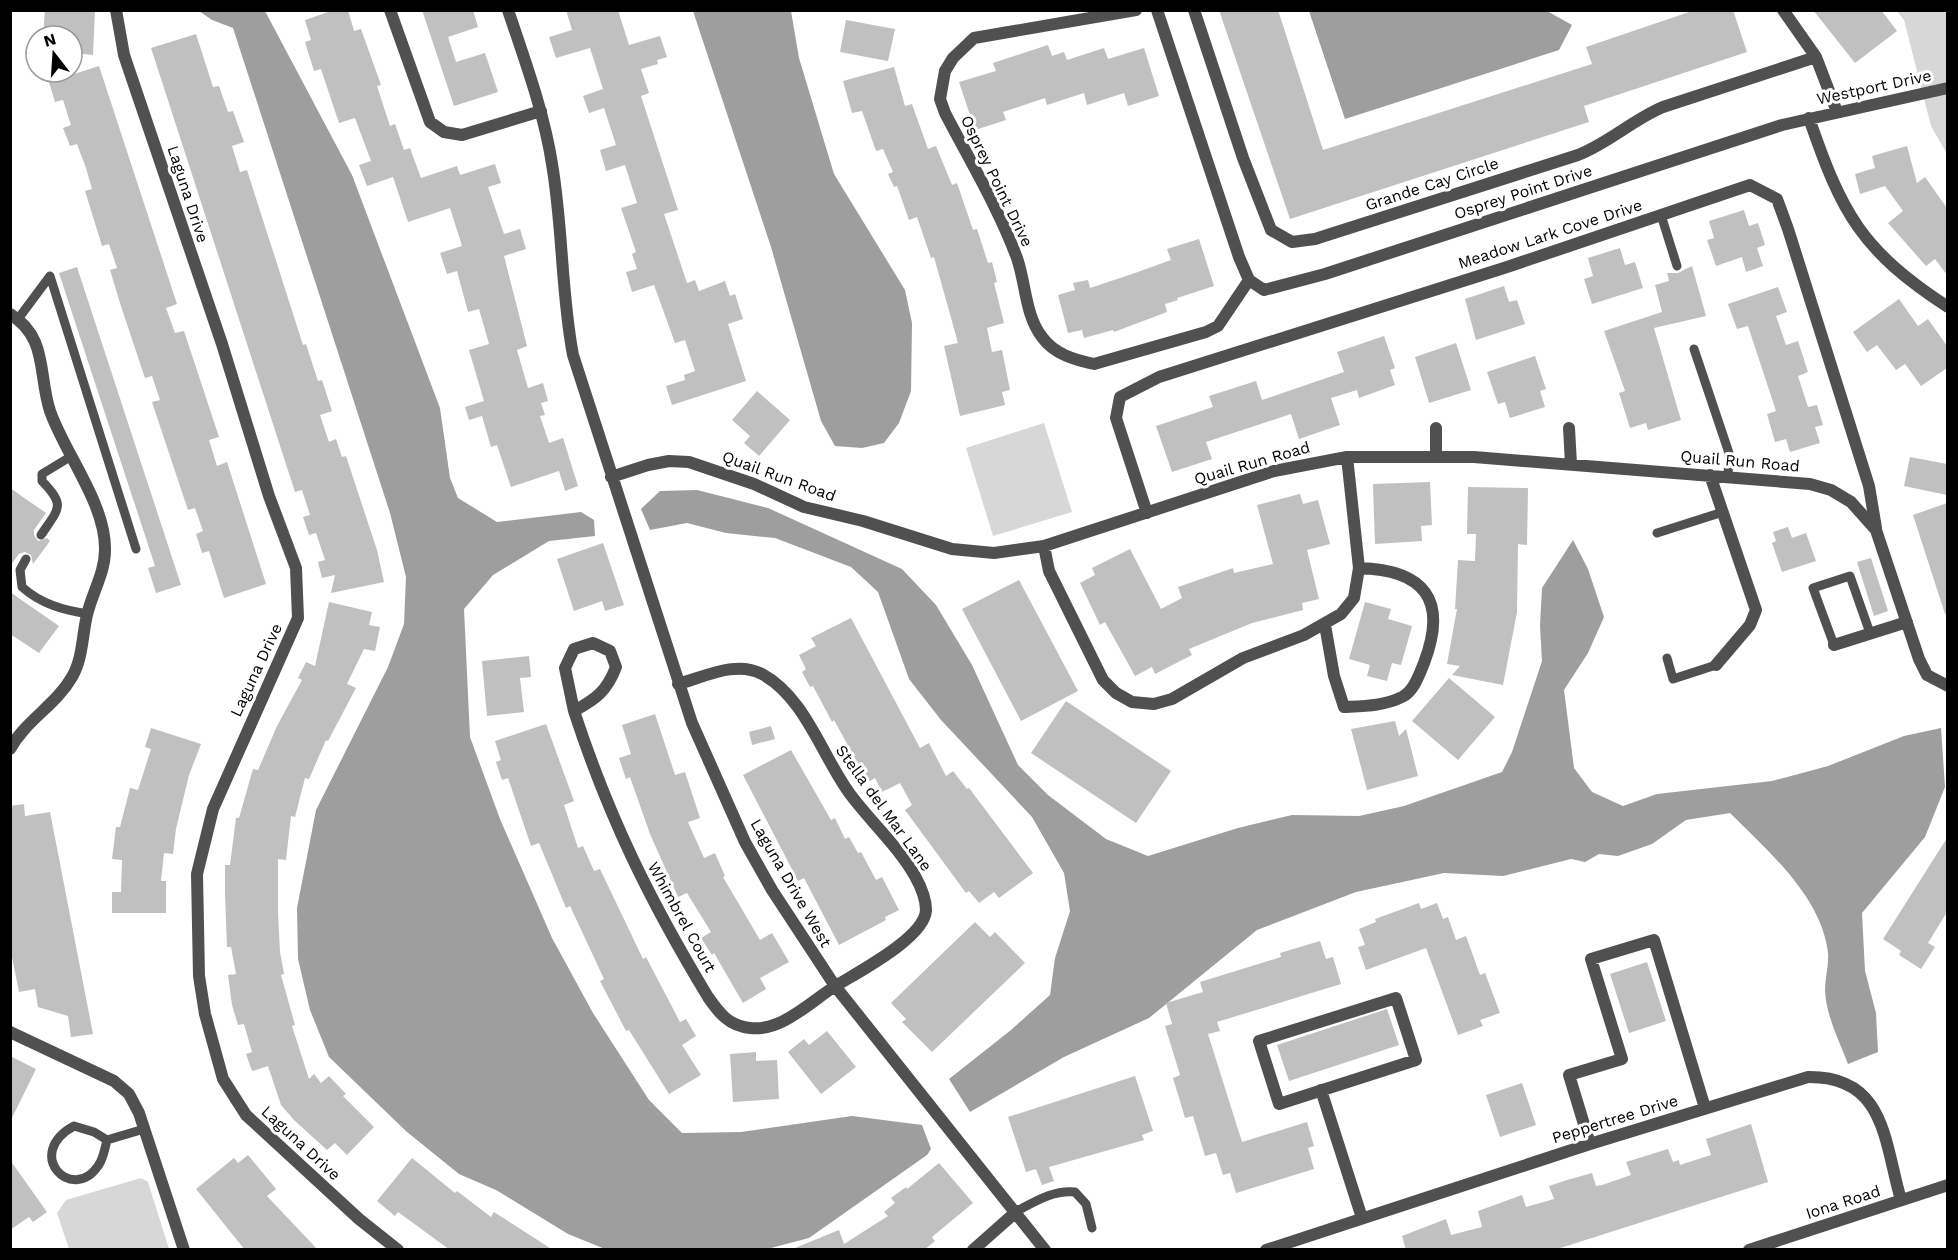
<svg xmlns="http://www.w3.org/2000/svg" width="1958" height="1260" font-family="'Work Sans',sans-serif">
  <rect width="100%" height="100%" fill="#fff"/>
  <path fill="#d7d7d7" d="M1897 11H1947V154L1931 126 1904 20Z
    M1044 423 1072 512 993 536 966 448Z
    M141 1178 148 1182 169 1249H69L57 1213 66 1200Z"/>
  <path fill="#9e9e9e" d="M199 11H265L352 175 440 408 450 478 458 498 497 522 581 512 594 520 595 536 549 541 493 575 464 609 470 737 500 819 552 938 593 1013 649 1100 682 1133 741 1132 852 1116 922 1125 931 1149 927 1155 809 1238 767 1249H605L568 1234 496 1190 459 1174 407 1132 329 1057 310 1010 298 959 297 908 316 810 388 667 404 624 406 577 390 513 233 28 212 20Z
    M693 11H791L799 58 834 174 905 290 912 323 911 391 899 423 884 443 862 448 835 446 821 421 771 247Z
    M1309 11H1547L1572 25 1559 50 1345 119Z
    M697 490 768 508 902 569 936 605 972 665 1018 765 1048 795 1106 839 1148 856 1238 828 1292 815 1359 816 1404 806 1502 772 1512 752 1542 661 1540 626 1542 588 1573 540 1588 569 1604 617 1588 653 1564 690 1574 768 1592 792 1623 806 1657 794 1772 781 1828 766 1904 736 1941 728 1945 787 1925 837 1862 913 1865 971 1876 1013 1878 1052 1848 1064C1839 1040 1826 1016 1825 990 1825 978 1829 965 1828 953 1822 897 1767 850 1730 813L1686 820 1652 844 1618 856 1599 854 1585 862 1571 859 1503 876 1444 873 1356 892 1257 930 1149 1018 1064 1057 970 1112 949 1079 1011 1030 1050 995 1055 958 1070 911 1064 873 1032 817 941 720 909 679 878 592 851 567 775 538 726 533 687 523 650 530 641 509 660 491Z"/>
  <path fill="#c0c0c0" d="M45 10 95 11 93 55 72 53V36H43Z
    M334 10H348L354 31 361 29 381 85 377 86 390 126 395 124 404 150 410 148 421 178 457 166 460 175 495 164 501 183 488 187 504 234 520 229 526 249 504 256 527 346 517 350 528 388 543 383 548 401 541 403 545 415 540 416 549 443 563 438 578 486 565 491 559 471 511 487 497 445 491 447 482 416 469 420 465 407 484 401 469 350 489 344 479 309 468 312 457 271 447 274 440 253 462 246 450 208 408 222 393 177 367 186 359 165 371 161 355 118 339 123 321 69 314 71 305 42 311 40 305 20Z
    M422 10H473L478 27 448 37 456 62 485 53 498 92 454 106Z
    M566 10H618L629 45 660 36 667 57 657 60 658 64 641 69 649 93 641 96 678 210 664 214 687 283 695 280 699 291 725 281 730 296 735 294 743 319 728 324 746 381 672 405 666 386 685 380 684 375 695 371 685 340 675 343 654 285 632 292 626 272 637 269 632 254 636 252 621 208 637 203 625 165 606 171 600 150 616 145 604 108 589 113 583 96 603 89 590 48 556 58 549 37 572 30Z
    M1219 10H1278L1323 150 1592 64 1586 47 1695 10H1733L1747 52 1584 106 1589 122 1290 219Z
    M1813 10H1881L1897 31 1855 63Z
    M846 20 895 29 888 61 840 52Z
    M196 34 213 87 219 86 228 112 233 111 244 142 232 146 240 172 247 170 303 345 306 344 318 381 322 380 332 411 320 415 329 442 336 439 342 457 346 456 377 550 384 582 331 593 335 575 322 578 318 562 325 560 316 533 309 535 303 517 310 515 302 490 295 492 151 48Z
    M1048 45 1052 56 1064 52 1067 60 1104 48 1108 59 1144 48 1159 96 1128 106 1124 93 1087 105 1084 93 1047 105 1045 98 1003 112 1006 120 975 130 959 82 996 71 993 63Z
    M99 66 177 304 166 308 175 333 184 331 219 437 209 440 217 466 227 462 266 584 224 598 209 551 202 553 196 534 203 531 195 508 188 510 152 402 160 400 152 376 145 378 120 303 110 270 117 268 109 244 102 246 85 191 92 189 86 168 77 144 70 146 63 128 71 125 63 100 55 102 49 82Z
    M894 67 905 106 912 104 928 149 936 146 952 185 957 183 973 230 977 229 988 263 992 262 997 282 994 283 1004 323 987 328 992 352 1002 350 1010 390 1002 392 1005 405 960 416 944 346 958 343 934 257 931 258 917 217 909 220 897 186 894 187 888 174 893 172 883 149 876 151 862 111 852 113 843 81Z
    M1907 146 1917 183 1925 177 1947 208V275L1935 259 1926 266 1888 223 1903 211 1885 186 1860 194 1855 174 1875 168 1872 156Z
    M1744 210 1749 226 1758 223 1765 245 1757 248 1763 266 1746 272 1742 257 1716 266 1707 240 1714 238 1709 221Z
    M1199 239 1214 286 1177 298 1178 300 1165 304 1167 312 1114 332 1113 330 1084 338 1082 330 1068 333 1058 295 1075 290 1073 283 1088 280 1090 288 1135 273 1171 260 1167 249Z
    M1620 248 1625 265 1635 262 1643 288 1592 304 1584 279 1593 276 1588 258Z
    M1692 266 1706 316 1654 328 1681 420 1648 430 1646 423 1630 428 1619 393 1625 391 1604 331 1662 312 1655 285 1669 281 1667 273H1678Z
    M77 267 181 585 156 593 148 568 155 566 59 273Z
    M1504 286 1509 302 1517 300 1525 324 1476 340 1465 299Z
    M1778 287 1787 312 1776 316 1786 345 1798 341 1808 372 1798 376 1808 407 1817 405 1823 425 1815 427 1820 443 1790 452 1786 439 1775 442 1767 414 1776 411 1748 326 1737 329 1728 304Z
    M1899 299 1918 326 1928 319 1947 346V368L1921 386 1905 364 1896 370 1877 345 1867 352 1853 332Z
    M1384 336 1395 368 1390 370 1395 385 1359 398 1357 390 1331 398 1340 425 1299 439 1291 414 1206 442 1212 459 1172 472 1156 426 1213 407 1209 396 1256 381 1262 400 1344 372 1337 352Z
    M1456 343 1471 390 1429 403 1415 357Z
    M1535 356 1546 389 1540 391 1545 407 1510 418 1505 402 1498 404 1487 372Z
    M757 391 790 420 759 456 744 443 750 436 732 420Z
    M1910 457 1947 464V495L1904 486Z
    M1430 482 1432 525 1421 526 1422 541 1375 544 1373 484Z
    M1468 487 1528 488 1527 545 1518 544 1517 612 1503 685 1452 675 1460 666 1447 664 1457 609H1455L1458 560 1475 561 1476 534H1467Z
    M10 488 46 513 34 530V535L38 541 47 538 50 541 33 564 31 555 25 552 19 554 10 566Z
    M1300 494 1303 504 1318 500 1330 544 1307 550 1319 599 1302 603 1303 610 1252 623 1189 649 1192 655 1155 674 1152 667 1135 676 1105 622 1100 625 1080 583 1095 575 1092 568 1130 549 1161 609 1182 598 1178 587 1233 568 1234 573 1273 564 1257 505Z
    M1947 503V614H1945L1913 515Z
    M1788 527 1792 538 1806 533 1816 561 1782 572 1772 543 1776 541 1773 532Z
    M603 543 624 605 605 611 602 601 574 611 557 559Z
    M1871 558 1888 611 1874 616 1857 562Z
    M1019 580 1078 691 1021 721 962 609Z
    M10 592 59 626 39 653 10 634Z
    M329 602 372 612 369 625 380 627 375 651 364 649 347 684 356 688 328 741 326 740 309 779 305 778 295 817 291 816 286 860 278 859V912L280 952 284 974 281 975 295 1025 292 1026 309 1079 314 1074 321 1083 329 1076 346 1094 343 1096 374 1127 347 1155 335 1143 327 1150 294 1120 281 1105 268 1066 252 1071 246 1054 252 1052 244 1024 238 1025 232 1005 228 975 236 974 231 947H227L225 895V865H230L236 818H239L253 769 258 770 277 726 302 680 298 678 306 662 315 666Z
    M1365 602 1391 609 1388 619 1412 626 1401 665 1392 663 1387 681 1367 676 1370 665 1349 659Z
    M851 618 920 748 929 743 946 776 953 771 967 789 969 788 1033 873 999 898 994 892 979 903 969 891 966 893 905 810 912 805 900 783 882 792 875 778 868 782 834 720 832 722 813 686 810 687 802 672 806 669 799 655 816 646 811 638Z
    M529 656 531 677 520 678 524 712 487 716 482 661Z
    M1449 678 1495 717 1458 760 1412 721Z
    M1066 701 1171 771 1136 823 1031 753Z
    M655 714 675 775 685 772 700 818 688 822 704 858 715 853 725 876 723 877 760 940 772 933 789 962 760 978 766 989 743 1003 714 953 712 955 701 938 711 932 687 893 678 897 650 834 630 777 626 779 619 758 631 754 622 725Z
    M1395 721 1399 736 1406 729 1418 776 1367 790 1351 729Z
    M546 724 574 801 564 805 578 848 583 846 594 871 600 869 643 959 646 957 680 1022 686 1019 696 1036 682 1045 701 1075 669 1094 629 1030 626 1031 600 981 604 979 570 906 566 908 539 843 531 846 508 778 502 780 496 762 501 760 495 741Z
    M771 726 775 739 752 745 749 732Z
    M151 728 201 744 189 775 176 829 173 854 164 853 161 881H166V913H112V892H121L122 860 112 859 116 827H120L130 788 138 790 151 749 145 747Z
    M791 750 831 820 835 818 845 839 849 837 858 853 861 852 876 880 882 877 899 910 885 917 886 920 839 945 804 878 798 881 743 775Z
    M24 804 25 816 50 812 93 1034 71 1037 68 1016 38 1007 35 989 19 992 10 947V806Z
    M1947 838V912L1928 943 1935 947 1921 969 1899 955 1901 951 1883 939Z
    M1419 903 1421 909 1437 903 1443 919 1448 917 1456 940 1466 936 1480 975 1485 973 1500 1013 1480 1020 1483 1026 1458 1035 1426 948 1366 970 1358 947 1365 945 1359 929 1376 922 1375 919Z
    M975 922 990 937 995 932 1025 963 932 1052 902 1022 906 1019 891 1003Z
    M1320 941 1326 959 1333 957 1341 984 1217 1022 1220 1031 1208 1034 1242 1142 1307 1122 1314 1146 1308 1148 1314 1169 1236 1193 1230 1173 1223 1175 1216 1153 1205 1156 1193 1116 1185 1118 1173 1078 1180 1075 1165 1026 1172 1024 1166 1003 1203 992 1200 982 1281 957 1280 953Z
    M1647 962 1666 1021 1629 1033 1610 974Z
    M1387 1009 1399 1045 1289 1081 1277 1045Z
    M827 1031 856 1067 821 1094 788 1052 804 1039 809 1045Z
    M756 1052V1061L777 1060 779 1099 733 1102 730 1054Z
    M10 1056 36 1069 10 1122Z
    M1135 1076 1153 1131 1142 1135 1144 1140 1049 1167 1054 1181 1042 1185 1036 1169 1026 1172 1008 1117Z
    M1522 1083 1536 1125 1500 1137 1486 1095Z
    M1751 1124 1768 1182 1554 1250H1406L1402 1236 1446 1219 1451 1235 1482 1227 1478 1211 1522 1195 1526 1207 1554 1199 1549 1186 1567 1180 1592 1173 1596 1186 1602 1185 1631 1175 1626 1162 1668 1149 1673 1162 1679 1160 1680 1165 1711 1155 1706 1139Z
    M248 1155 276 1189 267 1196 318 1250H245L196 1189 234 1158 238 1163Z
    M412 1158 455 1193 457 1191 491 1217 494 1212 553 1250H450L398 1212 395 1216 377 1201Z
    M10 1160 47 1212 33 1222 29 1217 10 1230Z
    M939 1163 973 1203 932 1237 935 1241 924 1250H790L839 1230 844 1244 888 1216 884 1212 895 1203 891 1198 906 1187 907 1189Z"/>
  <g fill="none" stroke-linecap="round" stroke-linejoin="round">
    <path stroke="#505050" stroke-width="9" d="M1661 215 1677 266
      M18 319 50 276 136 549
      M1694 349 1729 453 1728 476
      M1657 533 1723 512
      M41 535C59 508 66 506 42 481V474L70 457
      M26 559 20 570 22 587C41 604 63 610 88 614
      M1834 645 1813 588 1850 576 1870 633
      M1667 658 1673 679 1716 665
      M107 1140C105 1148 103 1160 98 1166 72 1204 23 1154 74 1126L94 1132 107 1140 144 1129
      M1017 1211C1036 1201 1053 1190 1075 1192L1086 1204 1092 1228"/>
    <path stroke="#505050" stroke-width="12" d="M116 10 124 55 222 344 269 496 296 568 298 618 213 809 197 874 199 976 205 1014 223 1079 246 1115 359 1219 398 1250
      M390 10 430 122 444 132 462 135 541 111
      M508 10C525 61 544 112 552 164 563 228 561 292 573 355L692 723 745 842 772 890 835 986 1045 1250
      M1136 10 974 38 953 58 945 71 940 99 945 113C970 161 998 207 1017 258 1026 284 1025 315 1042 337 1054 354 1075 360 1094 364L1206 332 1218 326 1249 280
      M1157 10 1239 257 1249 280 1264 290 1325 274 1782 125 1948 88
      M1194 10 1243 158 1271 230 1292 242 1315 239 1578 155C1609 143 1632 120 1663 107L1816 57
      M1783 10 1816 57 1837 112
      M1809 118C1842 214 1861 250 1948 307
      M10 314C48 337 38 374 50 411 65 454 106 504 105 550 105 573 92 593 87 615 82 636 83 658 72 677 56 705 26 720 10 749
      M1436 428V456
      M1569 428 1571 464
      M1710 475 1756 610 1750 625 1716 665
      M611 477 648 465 669 461 689 462 754 484 804 507 863 521 952 549 994 553 1044 546 1274 471 1347 457H1474L1810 484 1831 490 1851 502 1876 530 1919 659 1927 675 1948 686
      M1147 513 1116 418 1120 397 1159 377 1504 268 1750 185 1777 199 1788 229 1869 486 1876 528
      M1044 546 1049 571 1103 680 1116 693 1132 702 1154 704 1172 699 1243 658 1304 635 1341 614 1354 598 1359 568 1347 457
      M1325 625 1334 676 1344 707C1364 706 1384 706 1402 697 1414 691 1419 675 1424 663 1448 600 1425 570 1359 568
      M593 643 610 651 616 667C607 691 596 699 574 711L565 668 574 649Z
      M1834 645 1907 622
      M574 711C609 818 650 901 708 997 719 1013 729 1026 750 1028 781 1032 810 1002 834 987 856 973 925 938 926 910 926 899 920 885 915 876 898 846 870 821 850 794 822 756 805 697 762 674 736 660 704 677 678 684
      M1396 998 1416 1060 1279 1104 1259 1041Z
      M10 1032 114 1081 129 1094 139 1113 184 1250
      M1321 1090 1362 1218
      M1590 1144 1569 1075 1622 1059 1591 959 1654 940 1705 1108
      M973 1250 1017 1211
      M1266 1250 1590 1144 1808 1077C1886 1076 1884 1142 1901 1200"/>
    <path stroke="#505050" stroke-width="12" d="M1749 1250 1948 1185"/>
  </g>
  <g text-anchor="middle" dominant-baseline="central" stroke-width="6" stroke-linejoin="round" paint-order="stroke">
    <g font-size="16" fill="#000" stroke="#fff">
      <text transform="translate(1874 87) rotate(-12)">Westport Drive</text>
      <text transform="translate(997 181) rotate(64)">Osprey Point Drive</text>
      <text transform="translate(1432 184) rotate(-18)">Grande Cay Circle</text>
      <text transform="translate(1523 192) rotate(-18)">Osprey Point Drive</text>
      <text transform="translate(188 194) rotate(72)">Laguna Drive</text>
      <text transform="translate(1550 234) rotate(-18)">Meadow Lark Cove Drive</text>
      <text transform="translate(1740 461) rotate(5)">Quail Run Road</text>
      <text transform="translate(1252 463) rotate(-16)">Quail Run Road</text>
      <text transform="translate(779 476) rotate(20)">Quail Run Road</text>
      <text transform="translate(256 670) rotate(-65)">Laguna Drive</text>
      <text transform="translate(884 808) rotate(54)">Stella del Mar Lane</text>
      <text transform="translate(791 883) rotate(60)">Laguna Drive West</text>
      <text transform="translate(682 917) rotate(61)">Whimbrel Court</text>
      <text transform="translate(1615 1119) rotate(-17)">Peppertree Drive</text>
      <text transform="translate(301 1143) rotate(43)">Laguna Drive</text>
      <text transform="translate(1843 1202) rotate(-18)">Iona Road</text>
    </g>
  </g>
  <rect width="1958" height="1260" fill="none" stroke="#000000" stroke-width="24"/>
  <g transform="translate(54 54) rotate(343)"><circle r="28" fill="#ffffff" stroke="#999999" stroke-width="1.5"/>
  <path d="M0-4.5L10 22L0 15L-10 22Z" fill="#000000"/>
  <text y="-9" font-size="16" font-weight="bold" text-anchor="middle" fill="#000000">N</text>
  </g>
</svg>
